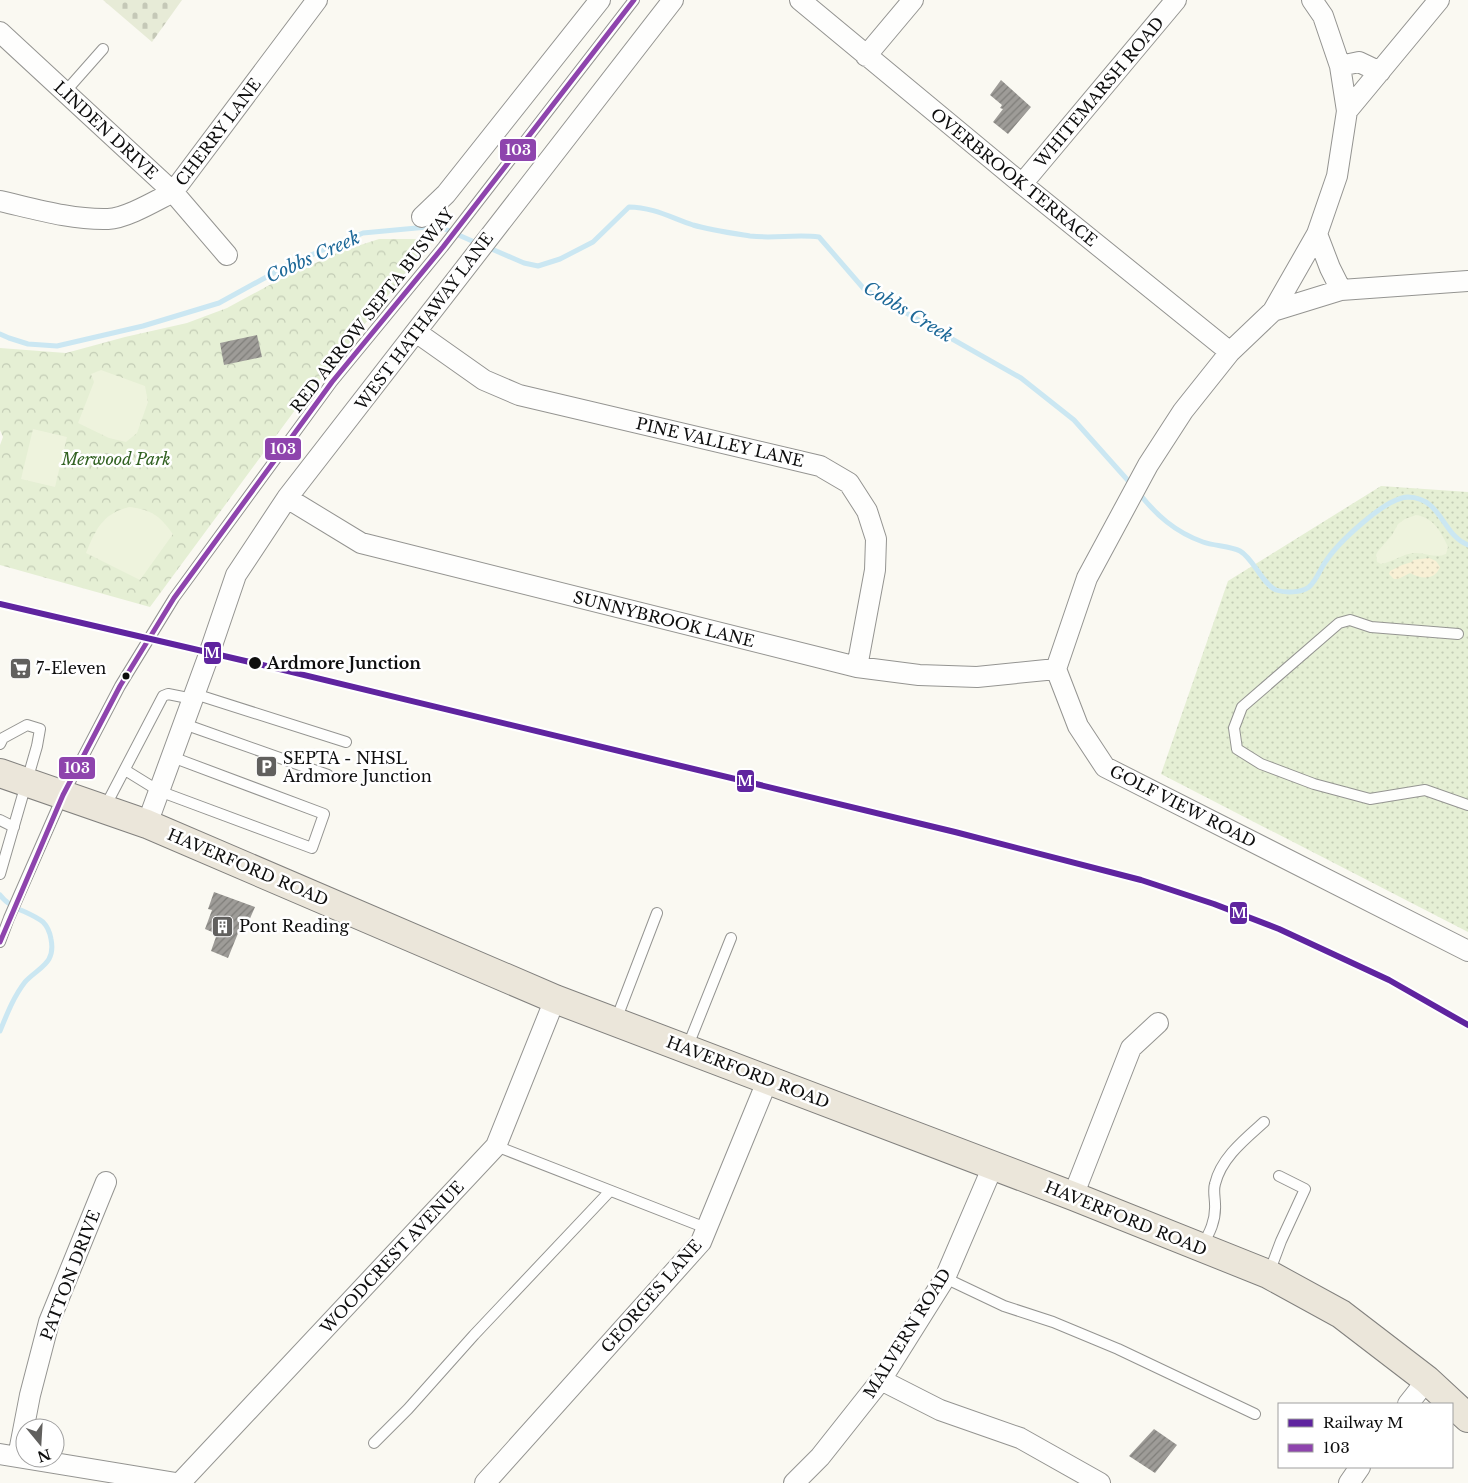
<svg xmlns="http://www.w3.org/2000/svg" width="1468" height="1483" font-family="'Libre Baskerville',serif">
  <defs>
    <pattern id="grass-dots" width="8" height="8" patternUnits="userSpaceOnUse" patternTransform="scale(1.25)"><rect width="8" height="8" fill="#e5efd4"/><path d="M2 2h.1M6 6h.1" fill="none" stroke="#c3ccb5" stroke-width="1.8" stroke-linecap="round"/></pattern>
    <pattern id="sand-dots" width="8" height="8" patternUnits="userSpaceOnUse" patternTransform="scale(1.25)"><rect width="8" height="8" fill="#f8f0d5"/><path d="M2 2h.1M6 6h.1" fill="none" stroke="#d3cdb6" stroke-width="1.8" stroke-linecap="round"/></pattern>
    <pattern id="cemetery-stones" width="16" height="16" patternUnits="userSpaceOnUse" patternTransform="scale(1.25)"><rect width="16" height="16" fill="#e7ebd7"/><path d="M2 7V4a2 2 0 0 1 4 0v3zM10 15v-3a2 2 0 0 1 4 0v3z" fill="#c5c8b7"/></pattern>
    <pattern id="park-crowns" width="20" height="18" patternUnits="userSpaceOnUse" patternTransform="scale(1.25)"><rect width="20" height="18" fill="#e5efd4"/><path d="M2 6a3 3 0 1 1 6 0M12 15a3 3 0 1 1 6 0" fill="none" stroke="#c3ccb5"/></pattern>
    <pattern id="building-hatch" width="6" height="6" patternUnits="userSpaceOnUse" patternTransform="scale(1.25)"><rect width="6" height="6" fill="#9e9c98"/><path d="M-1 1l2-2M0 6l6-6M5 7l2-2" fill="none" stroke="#7f7e7a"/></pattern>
  </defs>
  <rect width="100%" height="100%" fill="#faf9f2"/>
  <path fill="url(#grass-dots)" d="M1381 486 1468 492V932L1161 774 1228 581Z"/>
  <path fill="url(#sand-dots)" d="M1429 558 1436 561 1440 567C1434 581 1421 579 1410 573L1398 579H1394L1389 574 1390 571 1402 565 1412 562 1413 560Z"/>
  <path fill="url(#cemetery-stones)" d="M103 0H182L152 42Z"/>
  <path fill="url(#park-crowns)" d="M379 239H434L298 406 150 607 0 565V445L3 437 0 430V348L66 353 125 337 187 323 227 308 275 282 339 252Z"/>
  <path fill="#eef3dd" d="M101 370 145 386 148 402 137 433 126 442 109 438 78 423 94 382 91 374Z
    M33 429 67 437 55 487 21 479Z
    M129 507C152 510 159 515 173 534L140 580 86 553C96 529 102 514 129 507Z
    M1416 515C1433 517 1442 533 1448 547L1446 554C1435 559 1425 552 1414 553 1402 554 1393 562 1381 564L1377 562 1376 555 1378 551 1392 535 1398 524 1405 519Z"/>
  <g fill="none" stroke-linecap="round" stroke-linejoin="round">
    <path stroke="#cbe7f2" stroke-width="5" d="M487 247 524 263 538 266 560 259 593 242 629 207C652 207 672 218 693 225 710 230 731 233 750 236 773 239 796 234 819 237L864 289 1021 378 1074 420 1132 485
      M0 334 9 338 28 344 57 346 143 326 219 303 290 264 363 233 438 226 479 244
      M1138 492C1156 515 1175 532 1203 542 1214 546 1231 546 1240 551 1253 558 1263 585 1276 590 1285 593 1301 593 1309 587 1317 580 1320 569 1326 561 1338 543 1386 497 1408 497 1442 498 1442 535 1468 545
      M0 895C10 909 29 911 43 922 47 926 50 933 51 939 56 964 39 967 25 982 14 996 7 1014 0 1031"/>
  </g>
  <path fill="url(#building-hatch)" d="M1001 80 1031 107 1008 134 993 122 1003 109 1000 108 1002 105 990 95Z
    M257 335 262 357 224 365 220 343Z
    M214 892 255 907 248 923 243 921 228 958 211 951 217 934 205 929 212 910 208 909Z
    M1154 1429 1177 1445 1155 1473 1129 1456Z"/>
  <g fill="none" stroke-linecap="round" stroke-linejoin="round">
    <defs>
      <path id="service" d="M65 92 103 49
        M1458 634 1371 627 1350 620 1339 623 1242 707 1234 728 1237 749 1261 764 1314 784 1370 799 1425 790 1468 805
        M195 694 346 742
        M184 724 328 775
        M0 744 3 738 27 725 40 729 37 746 0 874
        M125 770 159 791 312 848 324 814 172 757
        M105 807 163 696 168 694 193 699
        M0 820 14 827
        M0 942 9 918 63 795 120 686 174 598 332 382 443 247 634 0
        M616 1020 657 913
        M687 1048 731 938
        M496 1146 706 1228
        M1201 1247C1210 1233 1216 1220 1215 1204 1215 1198 1213 1190 1215 1184 1221 1158 1245 1139 1264 1122
        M1269 1273 1281 1241 1305 1189 1279 1176
        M945 1278 1004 1306 1053 1322 1118 1349 1255 1414
        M374 1443 408 1409 474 1335 610 1191"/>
      <path id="minor" d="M800 0 1022 184 1230 352
        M0 32 173 192 227 255
        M866 56 913 0
        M1340 66 1359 62 1380 72
        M1347 111 1439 0
        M1022 184 1176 0
        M0 201C35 209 72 220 108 219 127 218 155 201 173 192L317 0
        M422 217 446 194 600 0
        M1317 234 1330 268 1341 290
        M1468 281 1341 290 1273 311 1230 352 1183 411 1148 465 1087 578 1056 669 1078 726 1105 767 1468 951
        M1273 311 1317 234 1337 176 1347 111 1340 66 1323 16 1312 0
        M416 332 484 380 519 395 820 466 849 483 867 511 876 539 875 570 857 667
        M287 498 361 543 857 667 919 675 977 677 1056 669
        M147 824 207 660 236 575 287 498 673 0
        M1073 1196 1131 1048 1158 1023
        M881 1380 940 1410 1020 1438 1100 1483
        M1408 1404 1427 1380
        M0 1454 176 1483
        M18 1457 30 1395 49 1322 106 1182
        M180 1483 496 1146 555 999
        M485 1483 701 1242 768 1079
        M794 1483 820 1457 881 1380 945 1278 993 1166
        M1349 1483 1360 1467"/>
      <path id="primary" d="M0 773 147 824 555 999 1073 1196 1268 1274 1341 1314 1427 1380 1468 1418"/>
    </defs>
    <use href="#service" stroke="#949491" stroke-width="12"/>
    <use href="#minor" stroke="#949491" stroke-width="22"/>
    <use href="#primary" stroke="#82817e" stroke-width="30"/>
    <use href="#service" stroke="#fefefd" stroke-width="10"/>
    <use href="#minor" stroke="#fefefd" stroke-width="20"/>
    <use href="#primary" stroke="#ebe6da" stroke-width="28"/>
    <defs>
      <path id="bus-1" d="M0 942 63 795 120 686 174 598 332 382 443 247 634 0"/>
    </defs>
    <use href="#bus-1" stroke="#fff" stroke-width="9"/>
    <use href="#bus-1" stroke="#8e44ad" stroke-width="5"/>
    <defs>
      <path id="rail-1" d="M0 604 254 663 955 832 1141 880 1214 904 1279 929 1389 980 1468 1025"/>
    </defs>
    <use href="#rail-1" stroke="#fff" stroke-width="10"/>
    <use href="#rail-1" stroke="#5f249f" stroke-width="6"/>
  </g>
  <defs>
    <symbol id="supermarket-square" viewBox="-11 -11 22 22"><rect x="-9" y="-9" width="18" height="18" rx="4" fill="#61605e" stroke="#fff"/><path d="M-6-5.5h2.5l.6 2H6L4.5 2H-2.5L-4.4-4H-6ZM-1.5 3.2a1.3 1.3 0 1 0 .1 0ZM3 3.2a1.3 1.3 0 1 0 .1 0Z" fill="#fff"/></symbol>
    <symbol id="parking-square" viewBox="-11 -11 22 22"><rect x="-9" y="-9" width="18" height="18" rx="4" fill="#61605e" stroke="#fff"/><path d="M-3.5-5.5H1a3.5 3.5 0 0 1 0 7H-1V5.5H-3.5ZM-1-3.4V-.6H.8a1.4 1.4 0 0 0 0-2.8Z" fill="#fff"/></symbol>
    <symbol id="building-square" viewBox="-11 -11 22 22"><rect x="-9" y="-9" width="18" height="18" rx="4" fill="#61605e" stroke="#fff"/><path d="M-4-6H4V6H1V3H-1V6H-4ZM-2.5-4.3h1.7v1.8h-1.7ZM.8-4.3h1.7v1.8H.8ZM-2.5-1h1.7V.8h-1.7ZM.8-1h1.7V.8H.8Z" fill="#fff"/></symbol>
  </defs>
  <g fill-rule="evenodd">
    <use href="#supermarket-square" x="8" y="656" width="25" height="25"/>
    <use href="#parking-square" x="254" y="754" width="25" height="25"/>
    <use href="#building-square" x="210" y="914" width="25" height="25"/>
  </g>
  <g fill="#0e0e0e" stroke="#fff" stroke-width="2">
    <circle cx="255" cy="663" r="7"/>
    <circle cx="126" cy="676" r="4.5"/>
  </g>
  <g text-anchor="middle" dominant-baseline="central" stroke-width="5" stroke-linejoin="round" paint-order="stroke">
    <g font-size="16" fill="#0e0e0e" stroke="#fff">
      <text transform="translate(1099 92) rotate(-50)">WHITEMARSH ROAD</text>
      <text transform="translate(106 130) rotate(43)">LINDEN DRIVE</text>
      <text transform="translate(218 132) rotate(-53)">CHERRY LANE</text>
      <text transform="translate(1014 177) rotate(39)">OVERBROOK TERRACE</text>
      <text transform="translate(372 310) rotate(-52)">RED ARROW SEPTA BUSWAY</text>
      <text transform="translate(424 321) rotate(-53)">WEST HATHAWAY LANE</text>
      <text transform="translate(720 442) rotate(13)">PINE VALLEY LANE</text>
      <text transform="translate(664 619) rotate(14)">SUNNYBROOK LANE</text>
      <text transform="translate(1183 806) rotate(27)">GOLF VIEW ROAD</text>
      <text transform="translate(248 867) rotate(23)">HAVERFORD ROAD</text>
      <text transform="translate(748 1072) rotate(21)">HAVERFORD ROAD</text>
      <text transform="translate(1126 1218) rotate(22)">HAVERFORD ROAD</text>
      <text transform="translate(392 1257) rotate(-47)">WOODCREST AVENUE</text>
      <text transform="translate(70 1275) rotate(-69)">PATTON DRIVE</text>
      <text transform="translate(651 1296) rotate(-49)">GEORGES LANE</text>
      <text transform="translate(907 1333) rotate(-58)">MALVERN ROAD</text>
    </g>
    <g font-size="16" font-style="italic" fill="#326222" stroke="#fff">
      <text x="116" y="459">Merwood Park</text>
    </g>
    <g font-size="16" font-weight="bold" fill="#0e0e0e" stroke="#fff" text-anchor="start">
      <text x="267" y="663">Ardmore Junction</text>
    </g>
    <g font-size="16" fill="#0e0e0e" stroke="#fff" text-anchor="start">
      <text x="36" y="668">7-Eleven</text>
      <text x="283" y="758">SEPTA - NHSL<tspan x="283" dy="18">Ardmore Junction</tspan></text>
      <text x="239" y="926">Pont Reading</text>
    </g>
    <g font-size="18" font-style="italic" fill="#1e6998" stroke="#fff">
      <text transform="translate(313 257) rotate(-24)">Cobbs Creek</text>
      <text transform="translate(908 312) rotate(31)">Cobbs Creek</text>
    </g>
  </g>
  <g stroke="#fff" stroke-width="2">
    <rect x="499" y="138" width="38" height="24" rx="5" fill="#8e44ad"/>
    <rect x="264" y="437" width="38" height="24" rx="5" fill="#8e44ad"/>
    <rect x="203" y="641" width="19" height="24" rx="5" fill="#5f249f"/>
    <rect x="58" y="756" width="38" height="24" rx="5" fill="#8e44ad"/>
    <rect x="736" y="769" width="19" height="24" rx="5" fill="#5f249f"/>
    <rect x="1229" y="901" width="19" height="24" rx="5" fill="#5f249f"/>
  </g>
  <g font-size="14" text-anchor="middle" font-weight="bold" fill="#fff">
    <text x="518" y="155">103</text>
    <text x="283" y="454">103</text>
    <text x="212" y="658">M</text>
    <text x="77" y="773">103</text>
    <text x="745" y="786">M</text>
    <text x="1239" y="918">M</text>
  </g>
  <rect x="1278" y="1403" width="175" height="65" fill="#ffffff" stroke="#9f9f9f"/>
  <rect x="1288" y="1419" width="25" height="8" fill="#5f249f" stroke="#9f9f9f"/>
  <text x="1323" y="1428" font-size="15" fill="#0e0e0e">Railway M</text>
  <rect x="1288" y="1444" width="25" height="8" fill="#8e44ad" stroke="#9f9f9f"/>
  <text x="1323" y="1453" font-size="15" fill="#0e0e0e">103</text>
  <g transform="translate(40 1443) rotate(162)"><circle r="24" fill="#ffffff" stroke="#9f9f9f"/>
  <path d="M0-4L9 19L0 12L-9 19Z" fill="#61605e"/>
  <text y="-8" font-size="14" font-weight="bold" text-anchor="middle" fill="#0e0e0e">N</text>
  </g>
</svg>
